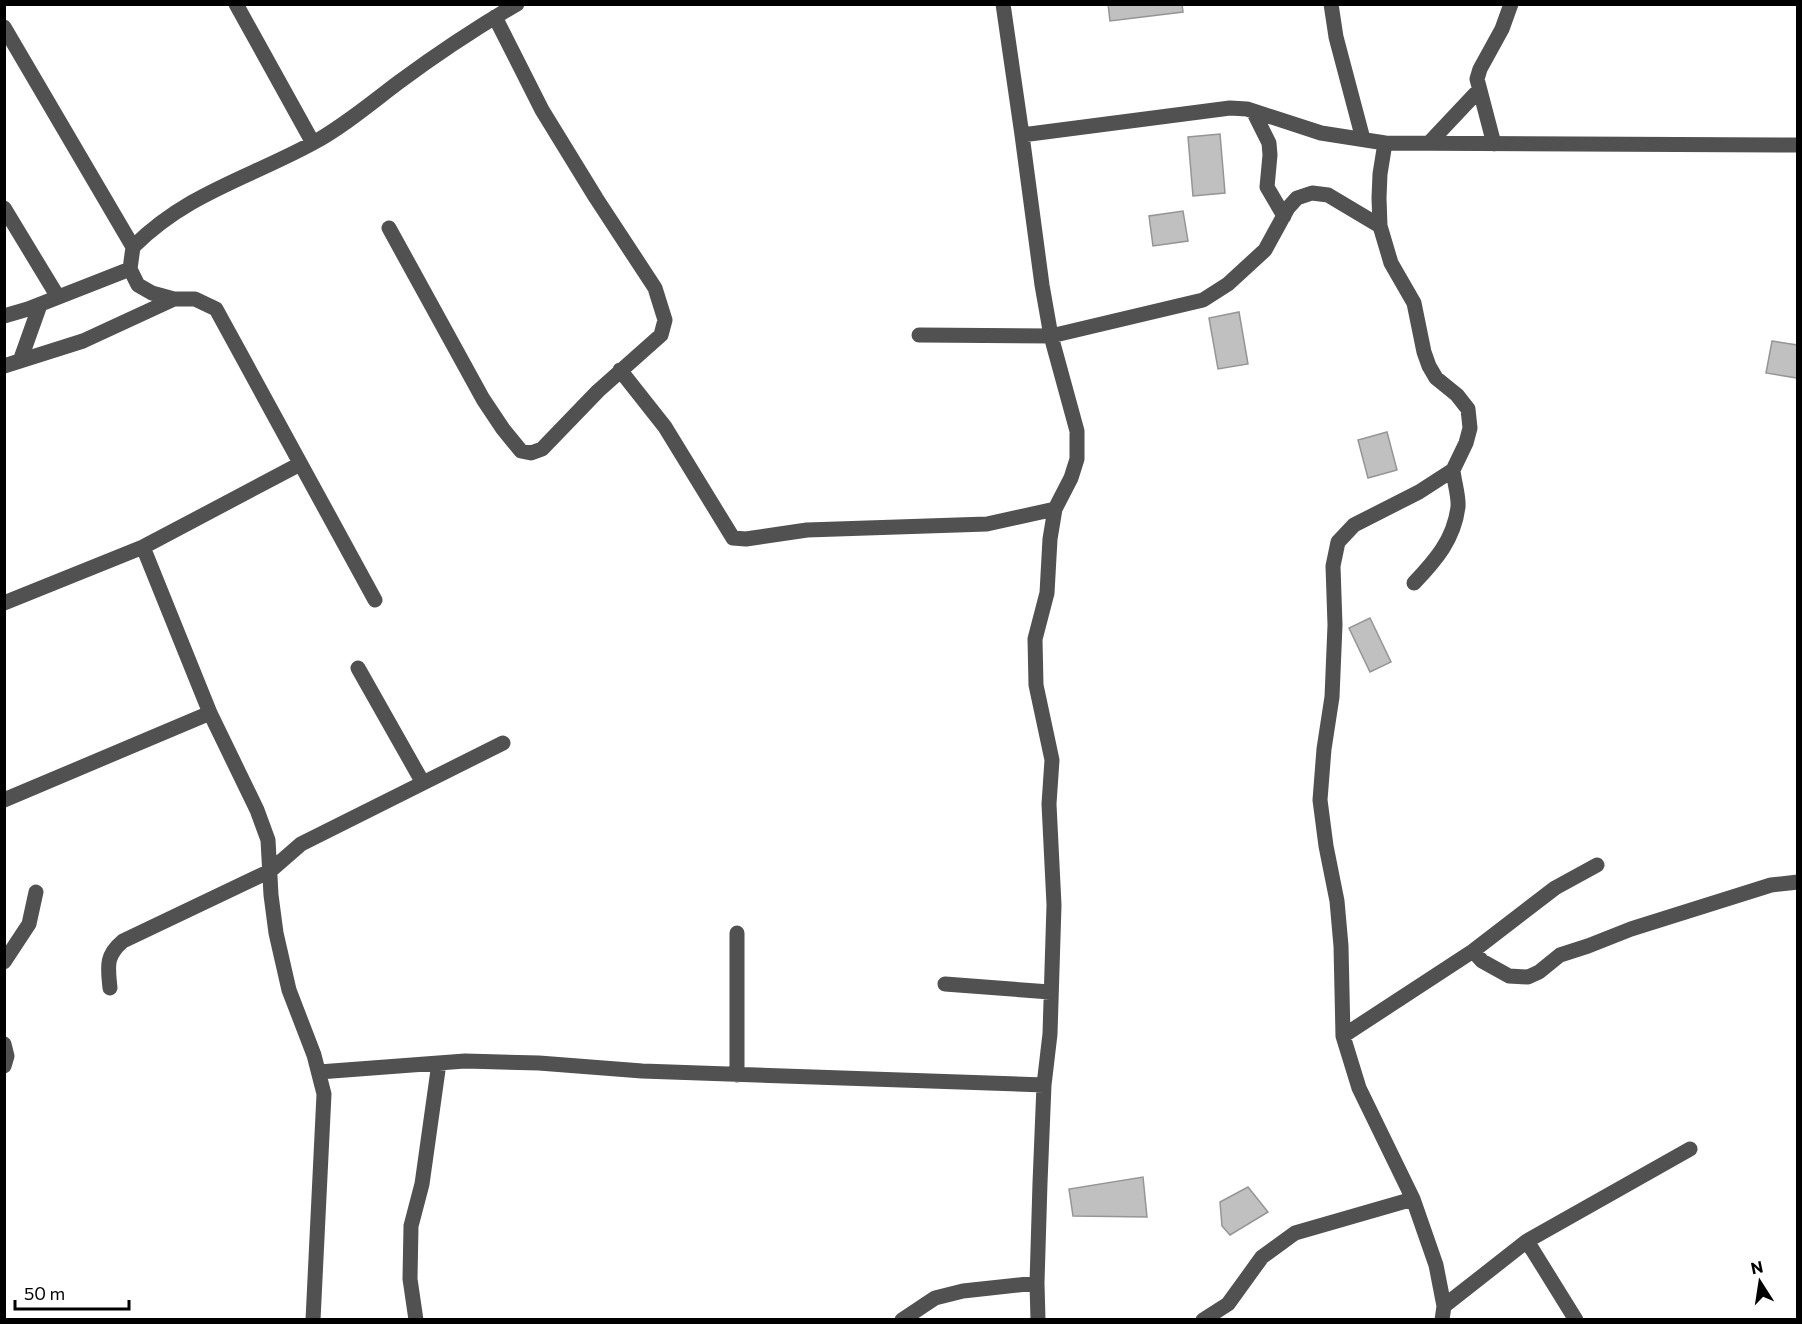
<svg xmlns="http://www.w3.org/2000/svg" width="1802" height="1324" font-family="Commissioner,sans-serif">
  <rect width="100%" height="100%" fill="#fff"/>
  <path fill="#c0c0c0" stroke="#959595" stroke-width="1.5" d="M1108 4H1182L1183 12 1110 21Z
    M1220 134 1225 193 1193 196 1188 137Z
    M1183 211 1188 241 1153 246 1149 216Z
    M1239 312 1248 364 1218 369 1209 318Z
    M1772 341 1797 345V378L1766 373Z
    M1387 432 1397 470 1368 478 1358 440Z
    M1370 618 1391 662 1370 672 1349 628Z
    M1143 1177 1147 1217 1073 1216 1069 1189Z
    M1248 1187 1268 1212 1230 1235 1222 1226 1220 1202Z"/>
  <g fill="none" stroke-linecap="round" stroke-linejoin="round">
    <path stroke="#515151" stroke-width="15" d="M236 4 313 143
      M1003 4 1022 135 1042 285 1051 336 1077 431V459L1071 478 1055 509 1050 539 1047 593 1035 639 1036 685 1052 760 1049 804 1054 905 1050 1034 1044 1085 1040 1183 1037 1283 1038 1320
      M1331 4 1336 37 1363 139
      M4 27 133 247 130 269 138 285 152 293 174 299H195L216 309 375 600
      M1253 111 1269 143 1270 155 1267 187 1284 216
      M1022 135 1230 108 1247 109 1321 133 1385 143 1798 145
      M1430 142 1479 90
      M1385 143 1380 174 1379 198 1380 226 1391 263 1414 303 1424 352 1429 366 1436 378 1457 395 1468 409 1470 428 1466 443 1453 470 1419 492 1354 525 1338 542 1333 566 1335 625 1332 697 1324 749 1320 800 1326 846 1337 901 1341 946 1343 1036 1359 1088 1413 1199 1436 1265 1444 1306 1442 1320
      M1494 144 1477 79 1480 69 1502 29 1511 4
      M4 208 58 297
      M389 228 483 399 503 429 521 451 531 453 542 449 598 391 661 335 665 320 655 288 596 198 542 110 495 17
      M133 247C187 193 249 178 313 143 344 126 371 103 399 82 437 54 476 28 517 4
      M4 316 28 309 130 269
      M919 335 1051 336 1203 300 1228 284 1265 250 1288 208 1297 198 1312 193 1328 195 1380 226
      M20 361 40 305
      M4 366 83 341 174 299
      M620 370 665 427 733 538 746 539 807 530 987 524 1055 509
      M143 547 210 713 257 810 268 840 271 895 276 933 289 990 314 1055 324 1094 313 1320
      M1414 583C1436 560 1454 539 1458 507 1459 496 1454 482 1453 470
      M4 603 143 547 300 464
      M358 668 423 783
      M4 800 210 713
      M737 933V1075
      M1473 951 1482 961 1509 976 1528 977 1539 972 1560 955 1588 946 1631 929 1771 885 1798 882
      M4 962 29 924 36 892
      M945 984 1050 992
      M110 988C108 967 105 956 123 941L270 871 301 844 503 743
      M1343 1036 1473 951 1555 888 1597 865
      M4 1044 7 1056 4 1066
      M319 1072 465 1061 539 1063 642 1071 1044 1085
      M1527 1241 1690 1149
      M1444 1306 1527 1241 1576 1320
      M416 1320 410 1279 411 1226 422 1184 439 1063
      M902 1320 935 1298 963 1291 1037 1283
      M1203 1320 1228 1304 1262 1257 1295 1233 1413 1199"/>
  </g>
  <rect width="1802" height="1324" fill="none" stroke="#000000" stroke-width="12"/>
  <g transform="translate(1760 1282) rotate(348)" stroke="#ffffff" stroke-width="4.5" paint-order="stroke">
  <path d="M0-4.5L10 22L0 15L-10 22Z" fill="#000000"/>
  <text y="-9" font-size="16" font-weight="bold" text-anchor="middle" fill="#000000">N</text>
  </g>
  <path d="M15 1300v9h114v-9" fill="none" stroke="#000000" stroke-width="3"/>
  <text x="24" y="1300" font-size="18" fill="#000000" stroke="#ffffff" stroke-width="4.5" paint-order="stroke">50 m</text>
</svg>
